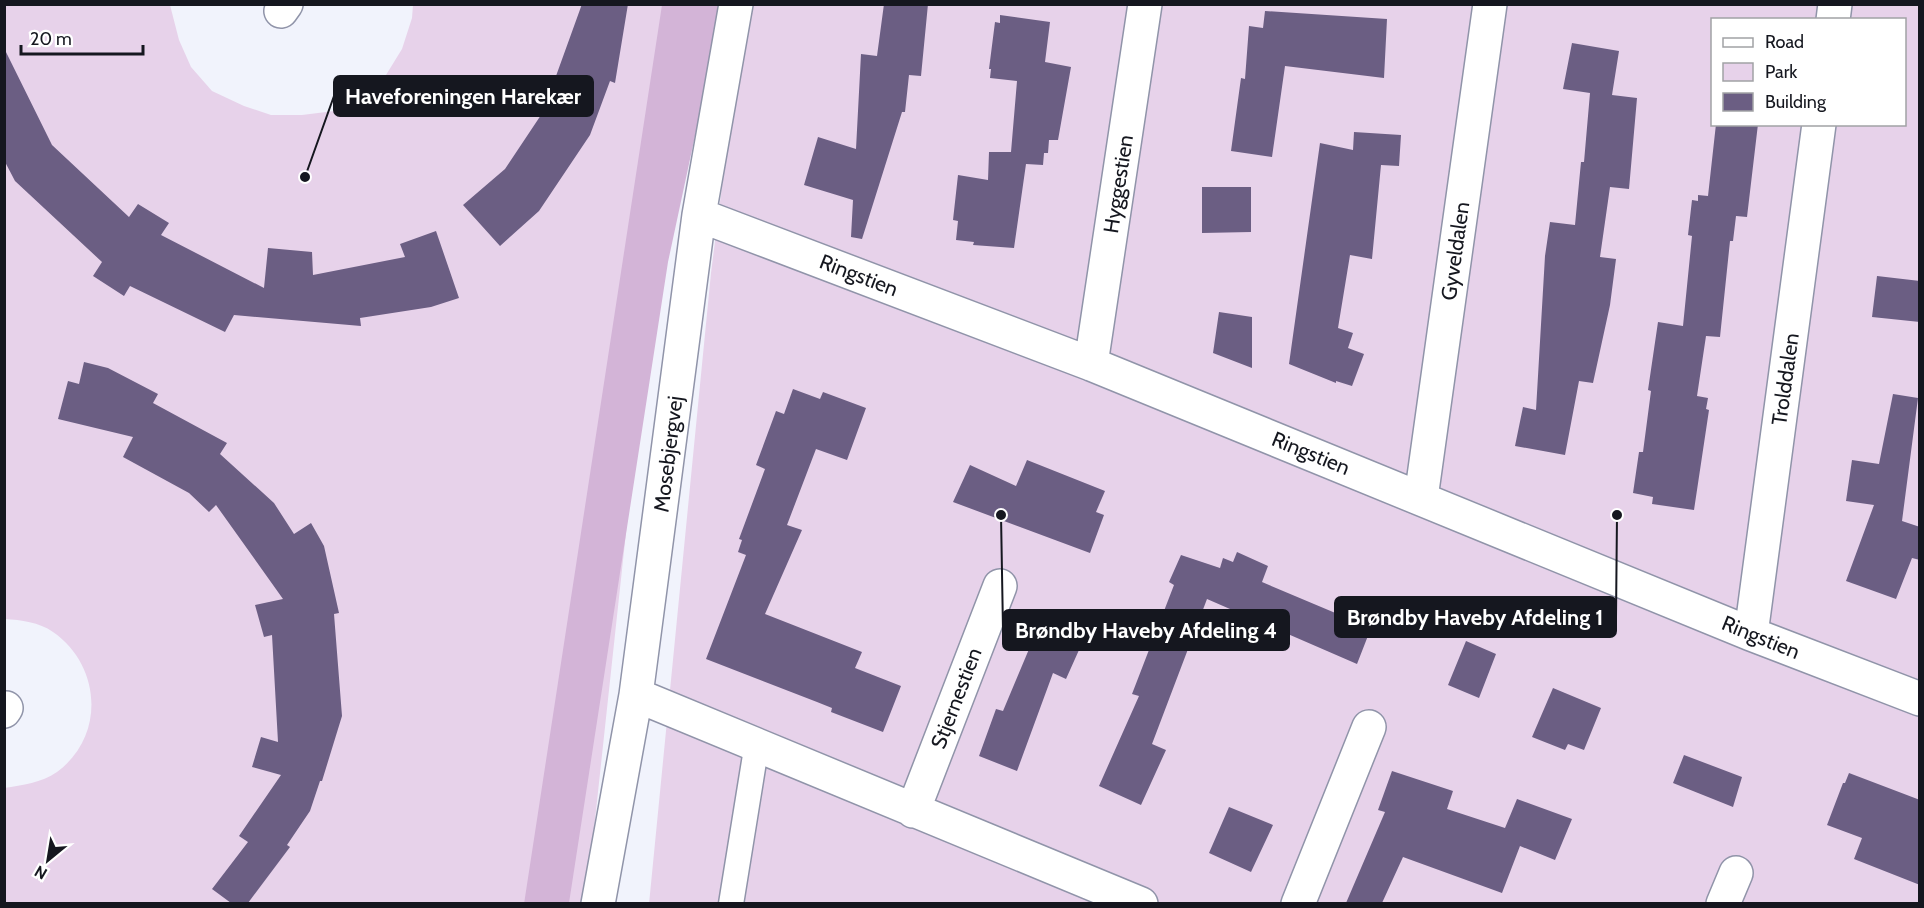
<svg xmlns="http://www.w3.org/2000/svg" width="1924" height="908" font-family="Cabin,sans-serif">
  <rect width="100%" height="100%" fill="#f1f3fc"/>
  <path fill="#e7d2ea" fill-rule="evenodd" d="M5 5H170L179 40 191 67 212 91 244 106 271 115H302L334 111 361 96 386 75 402 49 412 18 413 5H683L586 903H5L4 788C23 785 41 783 57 772 106 736 101 665 53 632 39 622 21 620 5 619Z
    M745 5H1919V903L649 904 711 273ZM1712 20H1904V124H1712Z"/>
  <path fill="#d3b4d7" d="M662 5H723L668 262 569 903 524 904Z"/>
  <path fill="#6b5e83" d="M582 4H628L615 83 610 81 590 135 539 211 500 246 463 205 505 169 543 112Z
    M884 4H928L921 76 909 75 905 112H902L862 239 851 237 853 200 804 185 818 137 856 149 861 54 877 56Z
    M1265 11 1387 19 1384 78 1285 66 1272 157 1231 151 1241 78 1245 79 1249 26 1263 28Z
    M1000 15 1050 22 1045 62 1071 67 1058 140H1049L1048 153H1044L1043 165 1026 164 1014 248 973 245 974 242 956 240 958 221 953 220 958 175 988 180 989 152H1011L1017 81 990 78 991 69H989L995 22 1000 23Z
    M1572 43 1619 51 1612 95 1637 98 1629 189 1610 187 1600 257 1616 259 1610 305 1593 383 1579 381 1565 455 1515 446 1523 407 1536 410 1545 256 1550 222 1575 225 1581 162H1584L1590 93 1563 89Z
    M4 48 52 145 129 217 138 204 169 223 161 235 264 288 268 248 312 252 313 275 405 257 400 244 436 231 459 298 431 307 360 318 361 326 234 315 225 332 130 286 124 296 93 276 102 262 15 181 4 160Z
    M1716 124H1758L1747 217 1736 216 1733 241H1730L1720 337 1706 336 1697 396 1708 398 1706 409 1709 410 1694 510 1652 504 1653 497 1633 493 1639 452H1643L1651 391 1648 390 1658 322 1683 326 1692 236 1688 235 1692 200 1698 201V195L1708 196Z
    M1354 132 1401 135 1399 166 1381 165 1372 259 1350 255 1338 328 1353 333 1348 348 1364 354 1352 386 1336 381V383L1289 364 1320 143 1353 150Z
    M1202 187H1251V232L1202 233Z
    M1877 276 1920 281V322L1872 317Z
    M1219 312 1252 317V368L1213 353Z
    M84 362 108 368 158 394 153 403 227 443 220 454 274 503 294 534 311 523 324 546 339 613 334 614 342 716 322 781H320L310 811 287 845 290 847 248 903H231L212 889 248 842 239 836 281 775 252 767 261 737 278 742 272 635 264 637 255 605 283 599 216 505 209 512 189 493 123 457 133 437 58 419 68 381 79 384Z
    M793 389 820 399 823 392 866 408 847 460 816 449 787 525 802 530 765 614 862 652 855 668 901 686 883 732 831 712 832 708 817 702 706 659 746 555 738 552 742 540 739 539 765 469 756 465 776 411 784 414Z
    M1893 394 1918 398 1902 521 1920 527V560L1912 558 1896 599 1846 581 1874 505 1846 501 1852 460 1879 464Z
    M1027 460 1105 491 1096 512 1104 515 1090 553 953 502 970 465 1016 486Z
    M1237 552 1268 566 1262 582 1371 628 1357 664 1207 599 1152 744 1166 750 1141 805 1099 786 1139 696 1132 694 1174 585 1169 582 1181 555 1220 568 1223 558 1233 562Z
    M1040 623 1083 641 1066 679 1053 673 1017 771 979 756 996 709 1003 711Z
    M1466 641 1496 654 1479 698 1448 685Z
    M1553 688 1601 708 1584 750 1568 744 1565 750 1532 737Z
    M1684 755 1742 777 1733 807 1673 783Z
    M1392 771 1453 791 1447 809 1505 828 1517 799 1572 819 1555 860 1520 846 1502 893 1403 857 1382 903H1346L1385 812 1378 810Z
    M1849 773 1920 800V885L1854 859 1862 838 1827 825 1843 783H1845Z
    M1229 807 1273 825 1251 872 1209 853Z"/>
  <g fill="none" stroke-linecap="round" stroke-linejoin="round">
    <defs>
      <path id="service" d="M731 904 757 743"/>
      <path id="minor" d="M281 11 286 4
        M1833 20 1835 4
        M699 215 1091 364 1751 634 1920 699
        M1091 364 1145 4
        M1421 498 1490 4
        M1751 634 1819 124
        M636 695 1141 904
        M4 711 6 708
        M913 811 1000 586
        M598 904 636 695 699 215 736 4
        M1298 904 1369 727
        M1723 904 1736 873"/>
    </defs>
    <use href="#service" stroke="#9094a9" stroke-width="27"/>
    <use href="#minor" stroke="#9094a9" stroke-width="36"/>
    <use href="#service" stroke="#fff" stroke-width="24"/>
    <use href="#minor" stroke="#fff" stroke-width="33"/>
  </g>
  <g text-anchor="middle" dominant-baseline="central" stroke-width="4.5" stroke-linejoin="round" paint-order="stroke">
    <g font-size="21" fill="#15171f" stroke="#fff">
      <text transform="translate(1118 184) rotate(-81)">Hyggestien</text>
      <text transform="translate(1455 251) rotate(-82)">Gyveldalen</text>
      <text transform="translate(859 275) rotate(21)">Ringstien</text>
      <text transform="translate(1785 379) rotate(-82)">Trolddalen</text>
      <text transform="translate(1311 453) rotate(22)">Ringstien</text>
      <text transform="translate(668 454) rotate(-83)">Mosebjergvej</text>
      <text transform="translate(1761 637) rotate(22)">Ringstien</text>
      <text transform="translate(956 698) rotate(-69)">Stjernestien</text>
    </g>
  </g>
  <path fill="none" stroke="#15171f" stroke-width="2" d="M305 177L334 96M1617 515L1616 617M1001 515L1003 630"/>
  <g fill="#15171f" stroke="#fff" stroke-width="2">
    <circle cx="305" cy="177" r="6"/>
    <circle cx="1617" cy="515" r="6"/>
    <circle cx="1001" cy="515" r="6"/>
  </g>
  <g fill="#15171f" stroke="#15171f" stroke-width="2">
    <rect x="334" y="76" width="259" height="40" rx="6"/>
    <rect x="1335" y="597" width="281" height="40" rx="6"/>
    <rect x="1003" y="610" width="286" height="40" rx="6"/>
  </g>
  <g font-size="22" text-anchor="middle" font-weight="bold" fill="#fff">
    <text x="463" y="104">Haveforeningen Harekær</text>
    <text x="1475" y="625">Brøndby Haveby Afdeling 1</text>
    <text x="1146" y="638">Brøndby Haveby Afdeling 4</text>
  </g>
  <rect width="1924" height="908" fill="none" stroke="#15171f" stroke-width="12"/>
  <rect x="1711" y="18" width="195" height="108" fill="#ffffff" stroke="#a1a2a5" stroke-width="1.5"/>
  <rect x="1723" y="38" width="30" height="9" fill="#ffffff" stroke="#a1a2a5" stroke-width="1.5"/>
  <text x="1765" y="48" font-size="18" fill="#15171f">Road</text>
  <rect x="1723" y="63" width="30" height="18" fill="#e7d2ea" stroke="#a1a2a5" stroke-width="1.5"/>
  <text x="1765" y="78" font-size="18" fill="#15171f">Park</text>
  <rect x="1723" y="93" width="30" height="18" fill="#6b5e83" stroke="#a1a2a5" stroke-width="1.5"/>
  <text x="1765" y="108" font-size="18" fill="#15171f">Building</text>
  <g transform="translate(48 860) rotate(210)" stroke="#ffffff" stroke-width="4.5" paint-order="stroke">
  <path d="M0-4.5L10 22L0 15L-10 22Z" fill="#15171f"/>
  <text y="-9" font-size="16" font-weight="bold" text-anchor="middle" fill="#15171f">N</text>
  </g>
  <path d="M21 45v9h122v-9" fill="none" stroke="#15171f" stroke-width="3"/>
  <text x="30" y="45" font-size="18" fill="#15171f" stroke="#ffffff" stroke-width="4.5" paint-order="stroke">20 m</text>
</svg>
